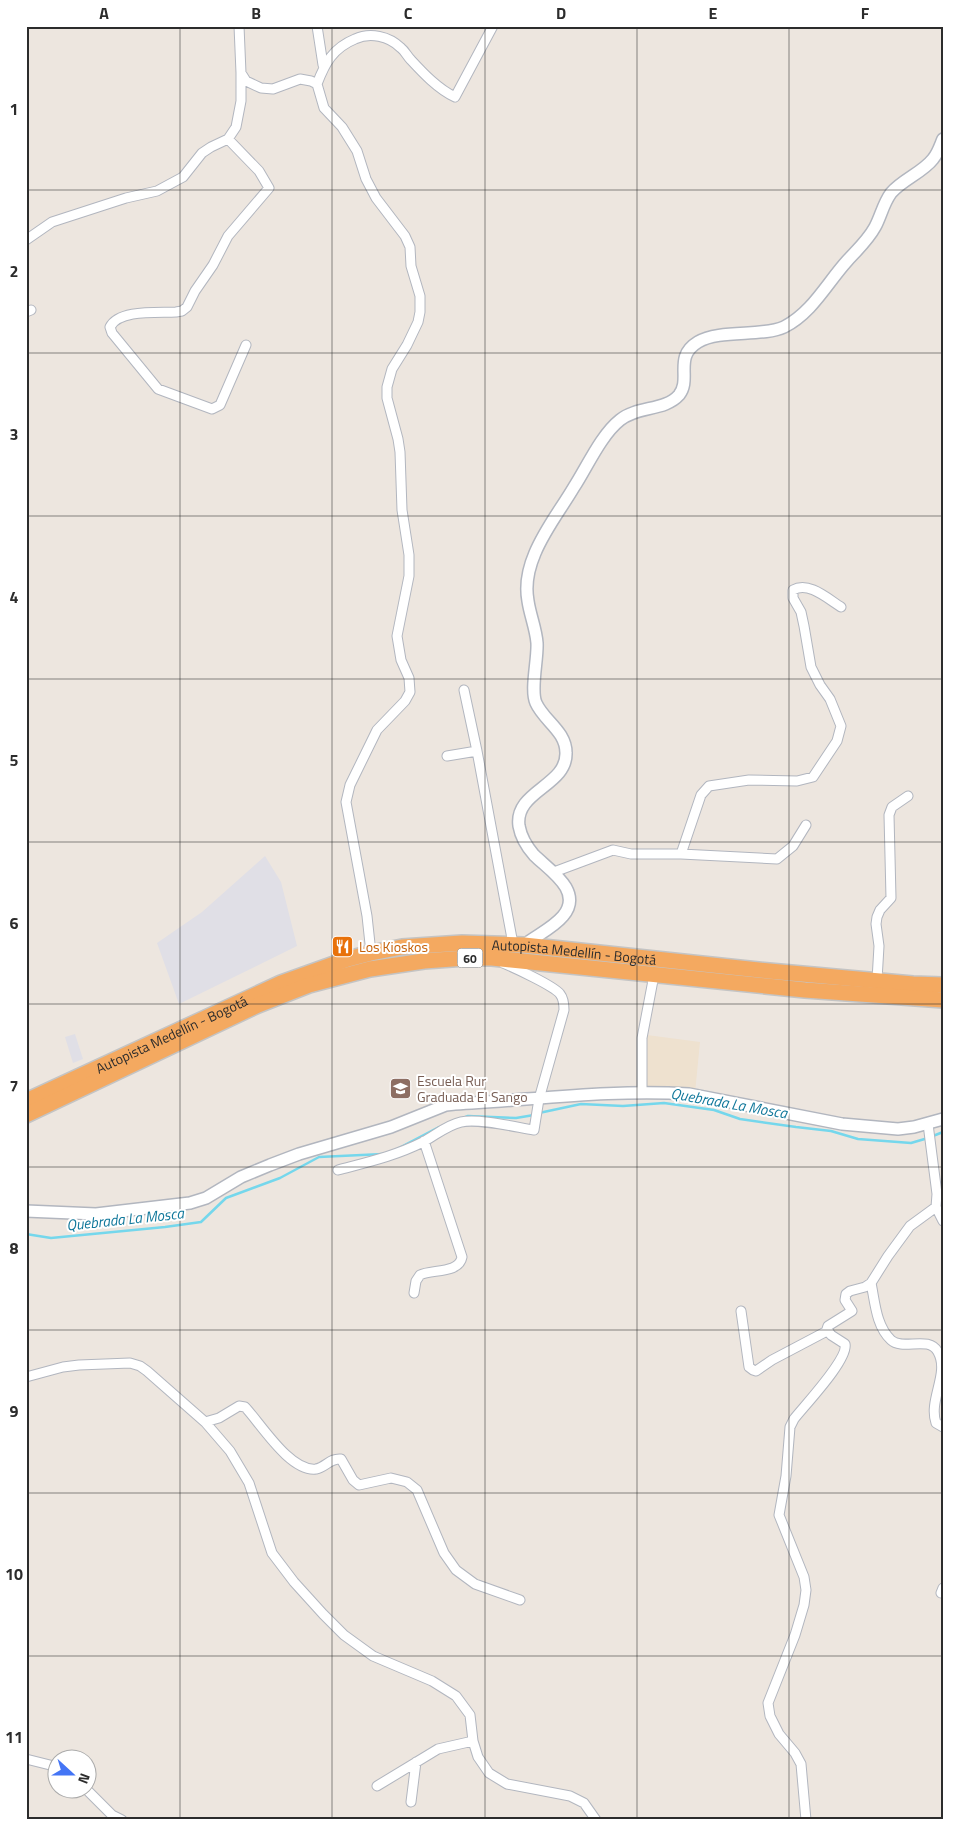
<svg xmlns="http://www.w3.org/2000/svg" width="969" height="1846" font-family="'Titillium Web',sans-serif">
  <rect width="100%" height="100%" fill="#ede6df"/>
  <path fill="#e0dfe6" d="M265 856 281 882 297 946 179 1004 157 943 202 912Z
    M75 1034 83 1059 73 1063 65 1037Z"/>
  <path fill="#eee1cf" d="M647 1035 700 1042 695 1093 644 1090Z"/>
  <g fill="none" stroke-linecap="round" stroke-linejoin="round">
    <path stroke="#75d7ec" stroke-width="2.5" d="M539 1113 581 1104 623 1106 664 1103 714 1110 740 1119 796 1127 831 1131 858 1139 911 1143 928 1138
      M463 1118 468 1116 516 1118 534 1115
      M933 1136 943 1132
      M397 1149 439 1127
      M26 1234 51 1238 165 1227 201 1222 226 1198 280 1178 319 1157 383 1154"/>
    <defs>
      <path id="minor" d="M239 26 241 73 246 81 261 88 273 89 300 79 311 81 317 84 324 108 342 127 357 151 366 179 376 198 405 236 410 247 411 266 420 296V312L418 322 407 345 392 369 387 387V398L398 439 400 452 402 510 409 555V576L397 636 401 660 409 678 410 692 405 701 377 730 350 785 346 802 367 916 371 953
        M317 26 323 65
        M317 84C325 63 333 48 355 39 370 32 389 36 401 48 405 51 407 56 411 60 423 73 438 89 455 97L493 26
        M228 139 259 171 269 188 228 236 213 265 195 291 187 307 182 311 176 312C158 313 119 309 110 327L112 333 158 389 212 409 220 405 246 345
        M26 240 52 222 126 198 157 191 183 177 202 153 211 147 228 139 236 127 241 101V73
        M26 312 31 310
        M464 690 477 751
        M447 756 477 751 513 944
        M681 854 777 859 793 846 806 825
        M554 872 613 850 631 854H681L701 795 709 786 749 780 797 781 813 777 837 741 841 726 830 699 820 685 811 667 804 626 801 612 793 598V590C809 581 828 599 841 607
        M877 980 879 946 876 924 877 917 880 910 891 898 889 815 892 807 908 796
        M642 1093V1038L654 975
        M338 1170C368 1162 395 1156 423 1142 436 1135 447 1125 461 1122 478 1118 515 1127 534 1130L539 1099 564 1010C564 1005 564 999 560 994 554 986 515 968 503 963
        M936 1207 943 1221
        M871 1283C875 1302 876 1326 891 1340 903 1351 929 1335 938 1352 950 1373 928 1400 936 1423L943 1427
        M414 1293 416 1281 420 1275C431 1269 459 1274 462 1257L424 1141
        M741 1311 749 1367 753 1370 756 1371 772 1360 827 1331
        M26 1377 63 1367 79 1365 130 1363 140 1366 147 1371 205 1422 230 1451 249 1483 272 1553 294 1582 323 1614 344 1635 373 1656 432 1681 456 1696 470 1715 473 1741 478 1757 489 1773 507 1784 570 1796 584 1803 596 1820
        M205 1422 219 1418 239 1406 245 1407C261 1424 290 1472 316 1469 326 1467 330 1458 341 1459L353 1480 359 1485 391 1478 407 1482 417 1490 444 1553 456 1570 475 1584 520 1600
        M941 1593 943 1588
        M26 1759 58 1767
        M377 1786 438 1749 473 1741
        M85 1788 112 1815 122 1820
        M411 1802 416 1762
        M806 1820 801 1764 795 1753 779 1734 770 1716 768 1703 795 1635 804 1605 806 1590 804 1577 779 1515 786 1476 790 1427 794 1419C804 1406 849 1359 845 1344L831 1335 827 1329 828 1326 852 1311 845 1300 846 1294 850 1291 865 1287 871 1283 888 1256 910 1226 936 1207 937 1194 928 1124"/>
      <path id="tertiary" d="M524 945C537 935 553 928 563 916 584 891 549 870 534 855 527 847 521 837 519 826 514 791 567 786 566 753 566 731 544 721 536 703 530 690 538 659 537 643 536 629 530 615 528 601 525 585 529 567 535 553 545 529 561 509 574 487 587 467 601 435 620 420 637 406 665 411 679 395 692 379 673 357 698 342 719 329 763 337 784 327 812 313 827 283 847 261 857 250 868 240 875 227 881 216 883 204 891 193 903 179 922 173 933 159 938 153 940 146 943 139
        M26 1211 96 1214 190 1203 206 1198 241 1177 270 1165 299 1154 391 1127 446 1105 455 1104C533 1100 611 1089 689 1094L842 1124 898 1129 914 1127 943 1119"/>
      <g id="trunk">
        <path id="s1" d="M26 1101 281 983 348 959 371 953 402 947 462 943 524 945 769 971 913 984 943 985"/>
        <path d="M26 1115 258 1005 309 985 370 969 424 961 466 958H492L805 990 943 1000"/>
      </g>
    </defs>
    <use href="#minor" stroke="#b2b6bf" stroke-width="11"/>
    <use href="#tertiary" stroke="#b2b6bf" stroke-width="14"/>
    <use href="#trunk" stroke="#c4c4c4" stroke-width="18"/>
    <use href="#minor" stroke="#fff" stroke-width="9"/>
    <use href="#tertiary" stroke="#fff" stroke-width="11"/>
    <use href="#trunk" stroke="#f4a960" stroke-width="15"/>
  </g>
  <path fill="none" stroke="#2c2c2c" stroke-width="1" stroke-opacity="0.55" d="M180 26V1820M332 26V1820M485 26V1820M637 26V1820M789 26V1820M26 190H943M26 353H943M26 516H943M26 679H943M26 842H943M26 1004H943M26 1167H943M26 1330H943M26 1493H943M26 1656H943"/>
  <defs>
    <symbol id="restaurant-square" viewBox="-11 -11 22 22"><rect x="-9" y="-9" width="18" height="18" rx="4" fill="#e8710a" stroke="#fff"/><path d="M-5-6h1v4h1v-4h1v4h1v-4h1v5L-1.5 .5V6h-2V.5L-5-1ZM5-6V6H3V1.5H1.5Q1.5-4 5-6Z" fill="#fff"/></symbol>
    <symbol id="school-square" viewBox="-11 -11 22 22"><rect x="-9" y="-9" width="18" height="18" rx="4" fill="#8d6e63" stroke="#fff"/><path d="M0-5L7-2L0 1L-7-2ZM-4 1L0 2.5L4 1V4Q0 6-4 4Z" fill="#fff"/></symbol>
  </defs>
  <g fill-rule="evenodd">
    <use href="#restaurant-square" x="330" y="934" width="25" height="25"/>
    <use href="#school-square" x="388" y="1076" width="25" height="25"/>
  </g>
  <g text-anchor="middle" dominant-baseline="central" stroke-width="4" stroke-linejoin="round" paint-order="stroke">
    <rect fill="#fff" stroke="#6b6b6b" stroke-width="1" x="457.5" y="948.5" width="25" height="19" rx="4"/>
    <g font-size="12" font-weight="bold" fill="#2c2c2c">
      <text x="470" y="958">60</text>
    </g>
    <g font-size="14" fill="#c56008" stroke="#fff" text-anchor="start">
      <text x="359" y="946">Los Kioskos</text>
    </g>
    <g font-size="14" fill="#2c2c2c" stroke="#fff">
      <text stroke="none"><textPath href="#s1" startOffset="580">Autopista Medellín - Bogotá</textPath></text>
      <text stroke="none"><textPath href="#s1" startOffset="160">Autopista Medellín - Bogotá</textPath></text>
    </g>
    <g font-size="14" fill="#785e54" stroke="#fff" text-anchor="start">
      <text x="417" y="1080">Escuela Rur<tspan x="417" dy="16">Graduada El Sango</tspan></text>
    </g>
    <g font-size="15" font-style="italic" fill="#11789b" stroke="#fff">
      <text transform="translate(729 1103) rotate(10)">Quebrada La Mosca</text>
      <text transform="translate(125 1219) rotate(-6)">Quebrada La Mosca</text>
    </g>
  </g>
  <rect width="969" height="1846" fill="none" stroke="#ffffff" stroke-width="55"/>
  <g transform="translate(72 1774) rotate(111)"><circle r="24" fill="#ffffff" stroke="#ababab"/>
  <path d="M0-4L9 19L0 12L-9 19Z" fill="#4475f5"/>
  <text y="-8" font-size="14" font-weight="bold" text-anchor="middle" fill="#2c2c2c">N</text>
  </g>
  <rect x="28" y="28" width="914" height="1790" fill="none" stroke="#2c2c2c" stroke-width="2"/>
  <g font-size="16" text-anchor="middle" font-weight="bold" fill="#2c2c2c">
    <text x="104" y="19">A</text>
    <text x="256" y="19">B</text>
    <text x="408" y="19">C</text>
    <text x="561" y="19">D</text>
    <text x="713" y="19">E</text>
    <text x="865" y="19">F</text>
    <text x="14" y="115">1</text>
    <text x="14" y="277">2</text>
    <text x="14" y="440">3</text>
    <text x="14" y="603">4</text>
    <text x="14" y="766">5</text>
    <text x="14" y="929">6</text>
    <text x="14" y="1092">7</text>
    <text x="14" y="1254">8</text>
    <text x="14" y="1417">9</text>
    <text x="14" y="1580">10</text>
    <text x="14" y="1743">11</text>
  </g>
</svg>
